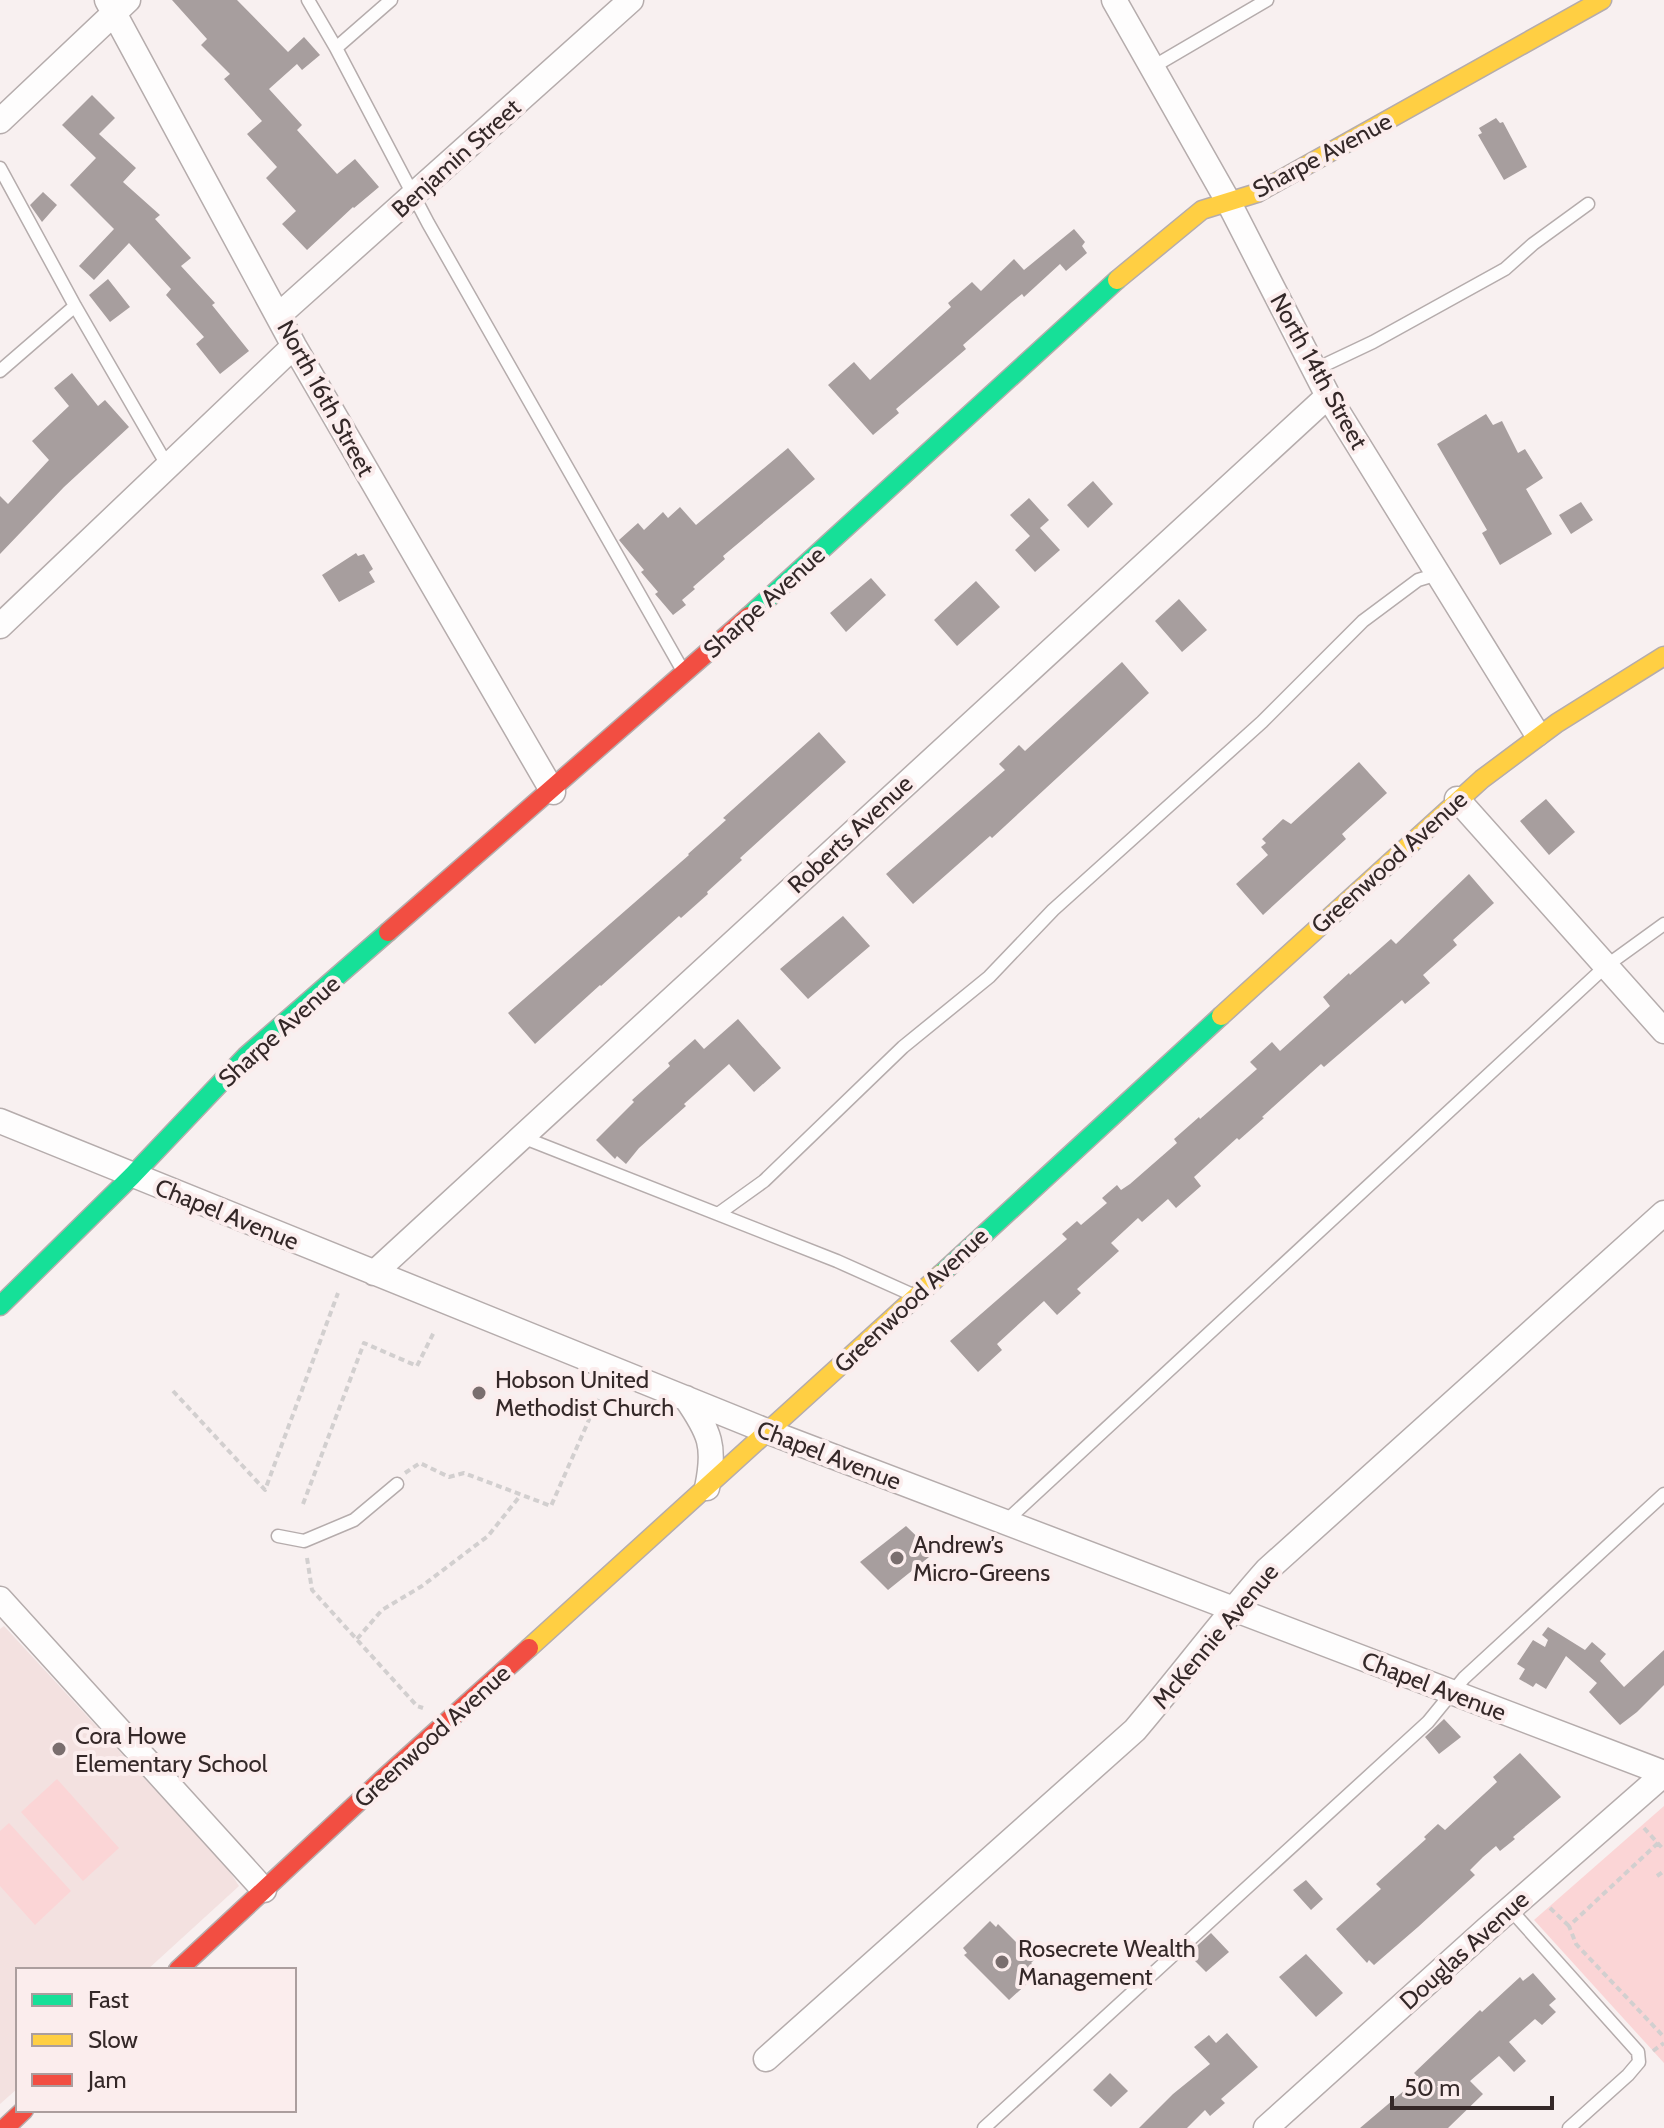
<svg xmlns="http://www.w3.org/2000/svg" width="1664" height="2128" font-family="Cabin,sans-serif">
  <rect width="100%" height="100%" fill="#f8f0f0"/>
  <path fill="#f3e1e0" d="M4 1626 228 1869 239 1886 147 1970H18V2088L0 2104V1629Z"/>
  <path fill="#fbd5d6" d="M57 1779 119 1848 83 1881 21 1812Z
    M1664 1806V2063L1534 1920Z
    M9 1823 71 1891 35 1925 0 1886V1831Z"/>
  <path fill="#a79e9e" d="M172 0H237L288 52 304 37 320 55 302 70 297 64 269 89 302 125 297 130 337 174 355 159 379 187 354 208 353 207 307 250 282 224 296 211 266 178 277 167 247 134 262 121 224 79 230 74 201 45 207 39Z
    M92 95 115 118 99 134 136 168 123 182 160 215 155 219 191 258 181 266 215 303 212 305 249 351 220 374 196 344 204 337 166 295 171 289 129 243 94 280 79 266 114 229 70 185 96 158 62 125Z
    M1496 118 1500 123 1503 122 1527 167 1504 180 1478 135 1482 133 1479 128Z
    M43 192 57 205 42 222 30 205Z
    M1074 229 1085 242 1082 246 1087 253 1066 271 1060 264 1024 297 1022 294 1012 302 963 345 966 349 896 409 899 413 873 435 828 385 854 362 870 380 951 307 948 303 972 282 981 291 1014 259 1024 270Z
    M108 279 130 307 110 322 89 295Z
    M72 373 98 406 105 400 129 427 64 487 0 554V496L8 504 49 460 32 441 69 406 54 388Z
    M1486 414 1493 425 1502 421 1518 453 1525 449 1543 478 1526 489 1552 534 1500 565 1482 533 1487 530 1437 444Z
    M788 448 815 479 723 556 725 559 693 587 695 589 682 600 686 605 673 615 655 594 658 592 641 572 644 570 619 540 638 523 644 530 663 512 668 518 680 507 696 525Z
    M1093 481 1113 504 1088 528 1067 505Z
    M1029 498 1049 520 1040 528 1060 550 1035 572 1015 550 1030 536 1010 515Z
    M1581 502 1593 520 1571 534 1559 515Z
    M356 553 358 556 364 554 373 569 369 572 375 582 339 602 322 575Z
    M871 578 886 595 846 632 830 613Z
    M976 581 1000 607 957 646 934 620Z
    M1179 599 1207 630 1182 652 1155 621Z
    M1122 662 1149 693 992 838 990 836 913 904 886 874 1005 770 999 764 1019 745 1025 751Z
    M819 732 846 762 740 858 742 860 707 892 708 894 681 918 679 916 601 986 600 985 535 1044 508 1013 689 855 688 854 726 820 723 818Z
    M1359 762 1387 793 1342 834 1346 839 1263 915 1236 884 1268 855 1261 847 1266 843 1262 839 1283 819 1291 824Z
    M1546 799 1575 832 1549 855 1520 821Z
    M1469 874 1494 903 1453 940 1457 945 1423 975 1430 983 1405 1004 1402 1000 1324 1067 1321 1064 1262 1117 1264 1118 1239 1140 1237 1138 1194 1177 1201 1186 1176 1208 1168 1199 1142 1222 1138 1218 1111 1243 1119 1251 1077 1289 1081 1293 1057 1315 1044 1301 997 1344 1002 1350 978 1372 950 1341 1059 1246 1067 1239 1062 1234 1077 1221 1081 1225 1107 1203 1102 1198 1117 1185 1121 1190 1130 1184 1177 1143 1174 1139 1199 1117 1200 1119 1257 1069 1250 1062 1272 1042 1280 1051 1330 1006 1323 997 1349 973 1350 975 1391 939 1396 944Z
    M843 916 870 946 808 999 780 969Z
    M738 1019 781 1068 754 1092 729 1064 684 1104 686 1106 639 1148 626 1164 617 1156 615 1159 596 1140 634 1102 632 1100 670 1066 668 1063 695 1039 704 1049Z
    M906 1526 934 1553 888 1590 860 1562Z
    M1548 1627 1585 1650 1592 1642 1606 1654 1600 1661 1624 1687 1664 1650V1685L1637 1712 1620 1725 1589 1692 1597 1683 1566 1656 1546 1689 1536 1683 1533 1687 1519 1679 1525 1669 1517 1664 1533 1640 1545 1647 1548 1640 1542 1635Z
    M1444 1719 1461 1737 1439 1754 1425 1737Z
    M1520 1753 1561 1797 1513 1837 1515 1839 1500 1851 1496 1846 1483 1857 1470 1870 1475 1875 1418 1927 1374 1965 1369 1960 1367 1963 1336 1929 1381 1889 1376 1884 1426 1839 1424 1837 1438 1824 1445 1830 1497 1782 1493 1777Z
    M1306 1880 1323 1899 1311 1910 1293 1890Z
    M990 1921 996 1927 998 1924 1034 1960 1031 1963 1040 1972 1009 2000 964 1955 967 1953 963 1948Z
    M1211 1933 1229 1952 1206 1972 1188 1954Z
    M1306 1954 1343 1993 1316 2017 1279 1977Z
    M1533 1973 1556 1999 1549 2005 1556 2012 1542 2025 1535 2019 1509 2042 1526 2061 1514 2072 1499 2056 1470 2081 1483 2094 1448 2128H1360L1419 2078 1414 2073 1480 2010 1482 2012 1520 1977 1523 1981Z
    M1227 2033 1258 2067 1221 2099 1225 2103 1210 2116 1205 2110 1187 2128H1139L1173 2094 1210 2064 1194 2047 1209 2035 1216 2043Z
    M1110 2073 1128 2091 1111 2107 1093 2090Z"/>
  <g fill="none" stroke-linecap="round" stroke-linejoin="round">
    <defs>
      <path id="lane" d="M308 0 336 48 428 223 683 671
        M336 48 391 0
        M1151 68 1267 0
        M0 168 75 306 167 465
        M1316 369 1373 342 1505 269 1533 244 1588 204
        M0 371 75 306
        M522 1137 837 1261 913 1295
        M718 1214 764 1181 903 1047 989 977 1053 910 1262 722 1363 621 1418 580 1438 574
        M1005 1522 1606 966 1664 924
        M278 1536 304 1541 354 1520 397 1484
        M1510 1909 1638 2052 1639 2062 1628 2075 1569 2128
        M984 2128 1428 1722 1464 1678 1664 1494"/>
      <path id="street" d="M107 0 294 346 553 792
        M1114 0 1229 203 1328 396 1537 734
        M0 121 128 0
        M279 315 631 0
        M0 626 294 346
        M1457 799 1664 1031
        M0 1121 769 1432 1664 1773
        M374 1273 1328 396
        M686 1398C710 1433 716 1446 707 1488
        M0 1599 264 1890
        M766 2059 1135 1730C1180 1677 1221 1622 1267 1570L1664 1213
        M1266 2128 1487 1929 1664 1774"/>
      <path id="fast" d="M749 616 1117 280
        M941 1274 1221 1016
        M0 1306 132 1176 246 1056 388 932"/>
      <path id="slow" d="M1117 280 1202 210 1257 193 1602 0
        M1221 1016 1482 779 1557 723 1664 656
        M529 1648 941 1274"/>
      <path id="jam" d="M388 932 749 616
        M178 1970 383 1779 529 1648
        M5 2128 24 2110"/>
    </defs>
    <use href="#lane" stroke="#b5acac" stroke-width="15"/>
    <use href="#street" stroke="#b5acac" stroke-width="27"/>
    <use href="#fast" stroke="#b5acac" stroke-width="21"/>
    <use href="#slow" stroke="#b5acac" stroke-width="21"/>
    <use href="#jam" stroke="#b5acac" stroke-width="21"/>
    <path stroke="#d2cfcf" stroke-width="4" stroke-dasharray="6 4" stroke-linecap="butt" d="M173 1391 265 1490 338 1293
      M405 1473 420 1463 449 1477 464 1473 551 1506 599 1397
      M303 1504 364 1343 417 1366 434 1332
      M307 1558 312 1590 417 1706 423 1708
      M357 1639 382 1610 422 1586 488 1536 520 1496
      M1644 1828 1664 1850
      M1658 1843 1569 1926 1576 1944 1664 2037
      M1657 1876 1664 1871
      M1550 1908 1569 1926
      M1653 2051 1664 2043"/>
    <use href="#lane" stroke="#fefdfd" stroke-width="12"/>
    <use href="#street" stroke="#fefdfd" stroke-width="24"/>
    <use href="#fast" stroke="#16e098" stroke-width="18"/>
    <use href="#slow" stroke="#ffcf43" stroke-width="18"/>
    <use href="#jam" stroke="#f24e42" stroke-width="18"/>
  </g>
  <g fill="#796e6e" stroke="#fbeded" stroke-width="3">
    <circle cx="479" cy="1393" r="8"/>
    <circle cx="897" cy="1558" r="8"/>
    <circle cx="59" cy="1749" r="8"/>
    <circle cx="1002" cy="1962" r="8"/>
  </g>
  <g text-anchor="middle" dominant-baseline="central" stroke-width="8" stroke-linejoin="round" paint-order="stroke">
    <g font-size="24" fill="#342828" stroke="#fbeded">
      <text transform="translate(1322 155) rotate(-28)">Sharpe Avenue</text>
      <text transform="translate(456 158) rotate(-42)">Benjamin Street</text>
      <text transform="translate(1319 371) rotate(61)">North 14th Street</text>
      <text transform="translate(326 398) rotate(61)">North 16th Street</text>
      <text transform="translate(764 602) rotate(-42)">Sharpe Avenue</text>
      <text transform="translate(850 834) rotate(-43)">Roberts Avenue</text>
      <text transform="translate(1389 862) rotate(-42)">Greenwood Avenue</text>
      <text transform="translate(279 1031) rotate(-42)">Sharpe Avenue</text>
      <text transform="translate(227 1214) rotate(22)">Chapel Avenue</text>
      <text transform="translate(911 1300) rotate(-43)">Greenwood Avenue</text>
      <text transform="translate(829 1455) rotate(21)">Chapel Avenue</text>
      <text transform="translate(1215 1636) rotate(-50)">McKennie Avenue</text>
      <text transform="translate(1434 1686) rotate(21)">Chapel Avenue</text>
      <text transform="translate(432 1736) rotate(-42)">Greenwood Avenue</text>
      <text transform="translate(1464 1950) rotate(-42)">Douglas Avenue</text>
    </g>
    <g font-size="24" fill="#342828" stroke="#fbeded" text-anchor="start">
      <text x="495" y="1379">Hobson United<tspan x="495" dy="28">Methodist Church</tspan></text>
      <text x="913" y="1544">Andrew’s<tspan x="913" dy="28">Micro-Greens</tspan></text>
      <text x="75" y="1735">Cora Howe<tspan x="75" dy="28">Elementary School</tspan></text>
      <text x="1018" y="1948">Rosecrete Wealth<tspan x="1018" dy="28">Management</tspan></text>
    </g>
  </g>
  <rect x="16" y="1968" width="280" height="144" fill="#fbeded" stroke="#ab9e9e" stroke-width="2"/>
  <rect x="32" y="1994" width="40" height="12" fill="#16e098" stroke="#ab9e9e" stroke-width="2"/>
  <text x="88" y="2008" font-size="24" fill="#342828">Fast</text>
  <rect x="32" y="2034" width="40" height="12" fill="#ffcf43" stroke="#ab9e9e" stroke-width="2"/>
  <text x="88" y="2048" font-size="24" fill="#342828">Slow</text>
  <rect x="32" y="2074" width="40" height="12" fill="#f24e42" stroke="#ab9e9e" stroke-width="2"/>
  <text x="88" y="2088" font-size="24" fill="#342828">Jam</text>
  <path d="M1392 2096v12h160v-12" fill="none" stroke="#342828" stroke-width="4"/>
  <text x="1404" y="2096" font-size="24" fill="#342828" stroke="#fbeded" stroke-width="6" paint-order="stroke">50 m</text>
</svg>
